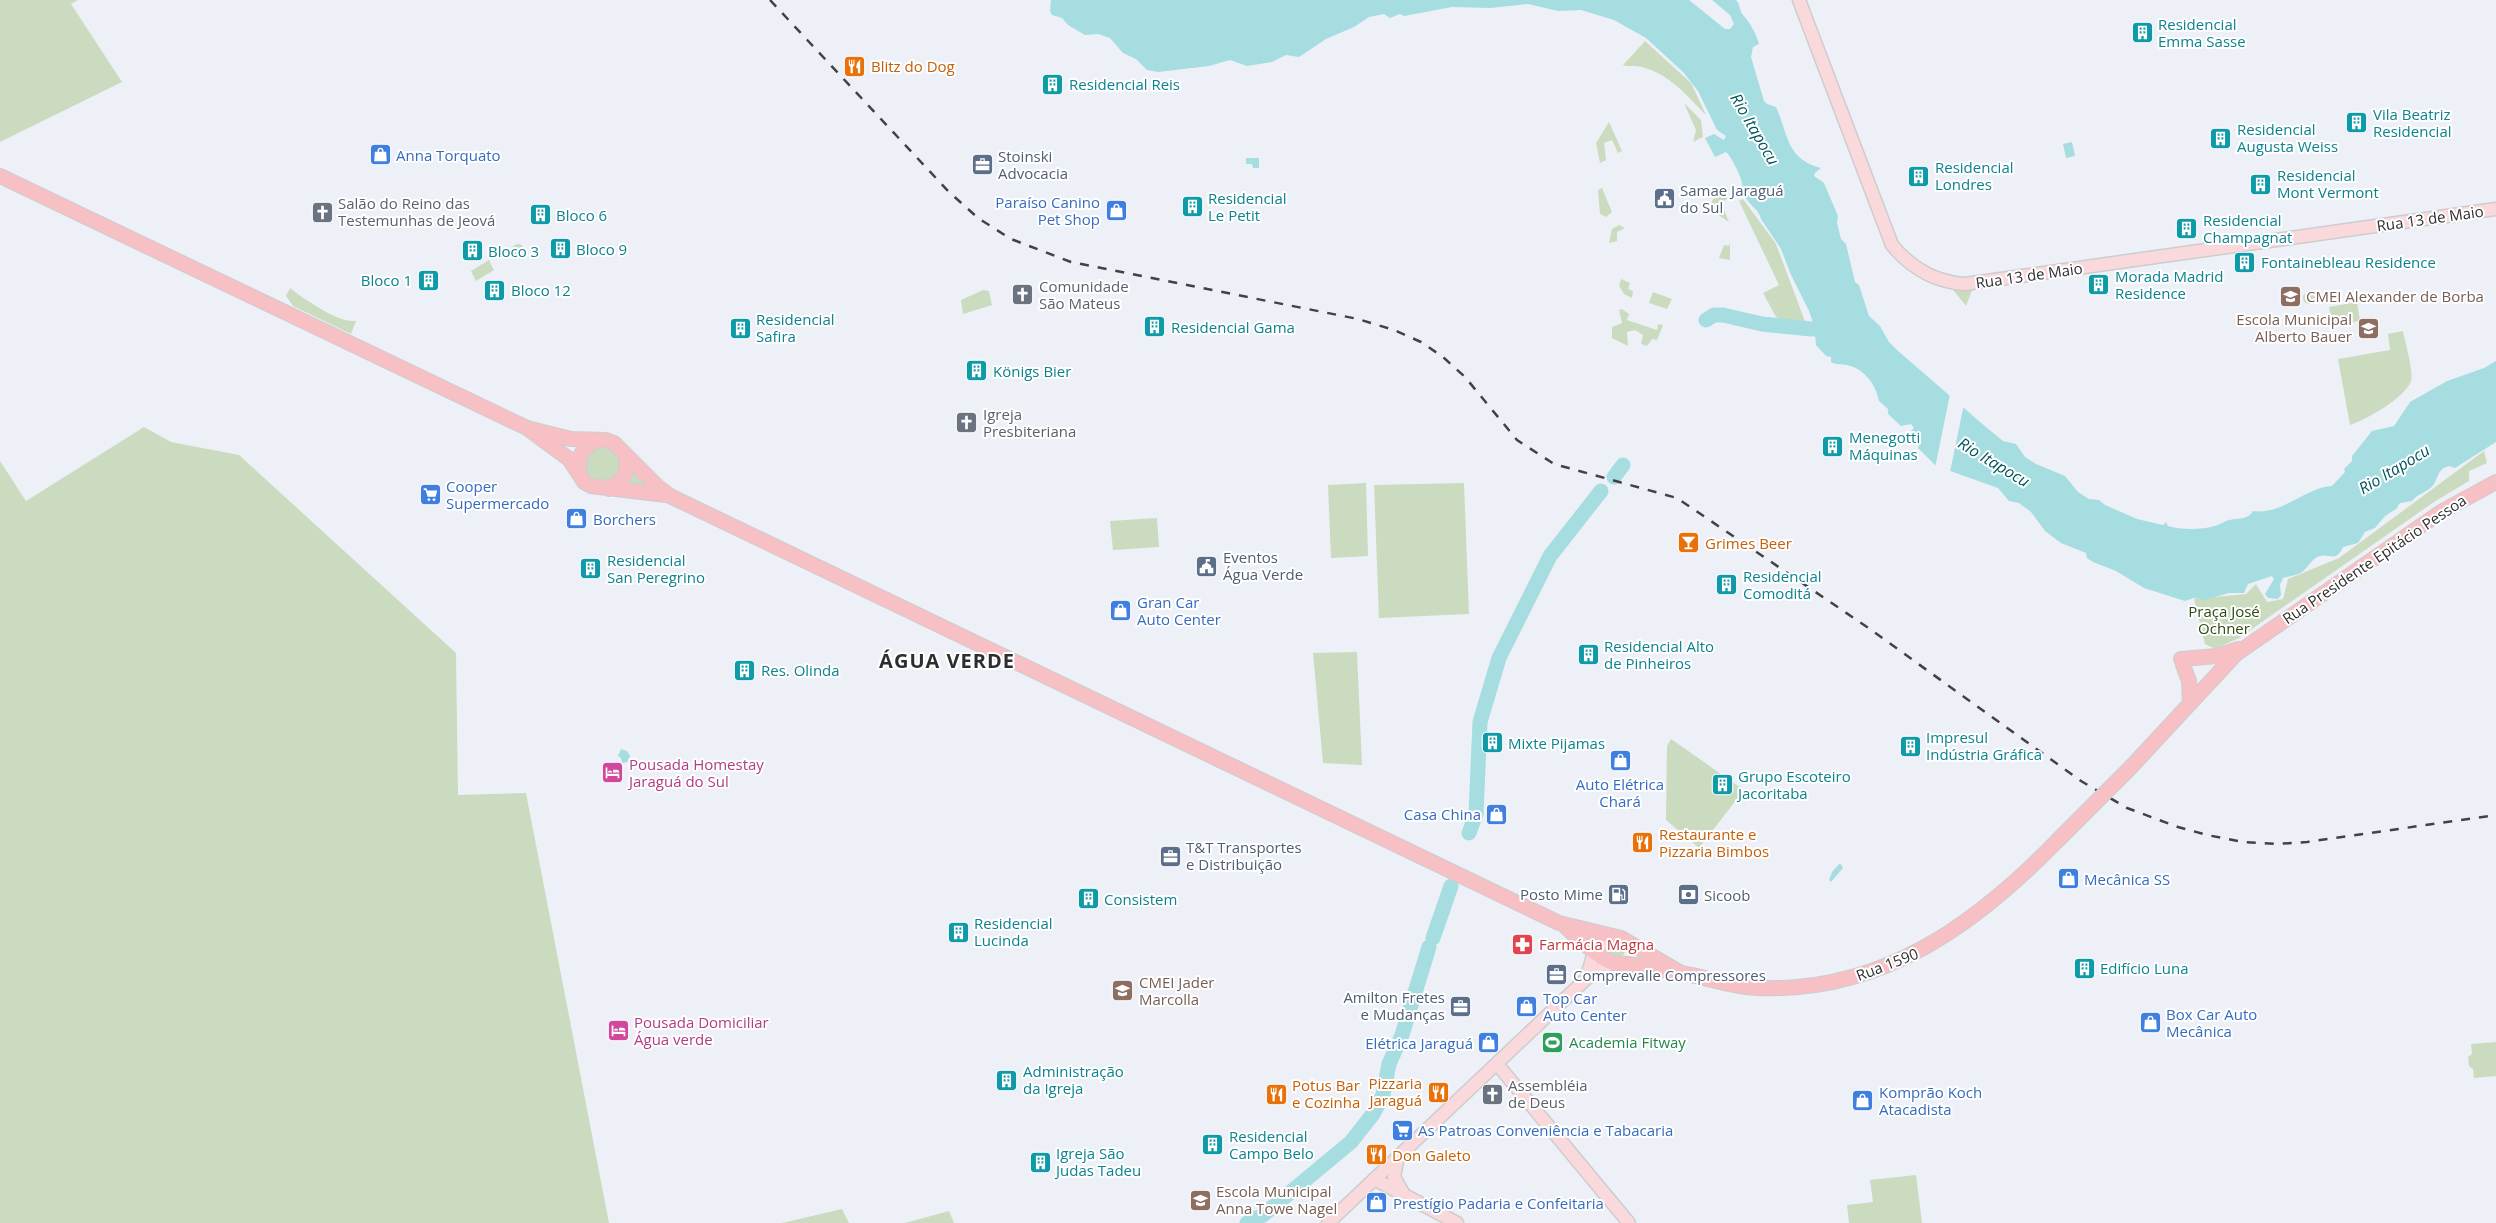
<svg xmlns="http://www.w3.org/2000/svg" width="2496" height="1223" font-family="'Open Sans',sans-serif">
  <rect width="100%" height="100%" fill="#eef0f8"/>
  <path fill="#cbdbbf" d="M0 0H78L71 4 122 82 0 142Z
    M1645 41 1691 83 1706 115C1686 95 1671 75 1642 67 1635 65 1629 67 1623 65Z
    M1684 103 1701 120 1703 137 1693 142 1696 130Z
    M1609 122 1622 151 1618 153 1612 140 1604 143 1606 160 1600 163 1596 143Z
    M1602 188 1612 212 1606 217 1600 214 1598 190Z
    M1724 193 1727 199 1722 202V205L1729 222 1714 212 1710 205 1713 199Z
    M1743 199 1776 244 1806 324 1798 327 1776 317 1763 293 1779 285 1739 201Z
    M1619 225 1625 228 1617 232V241L1609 243 1612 229Z
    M1730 242V260L1719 258 1724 245 1729 246Z
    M512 250a6 6 0 1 1 12 0a6 6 0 1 1-12 0Z
    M489 260 494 270 476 281 471 271Z
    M1621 279 1630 283 1628 289 1633 291 1632 298 1624 294 1619 286Z
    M1950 286 1973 288 1966 306Z
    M290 288C304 299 338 323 356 321L351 334 293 306 286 296Z
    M983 290 989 291 992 305 963 314 961 300Z
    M1653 292 1672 299 1667 309 1649 303Z
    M2303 298a6 6 0 1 1 12 0a6 6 0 1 1-12 0Z
    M2357 302 2360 321 2332 325 2329 307Z
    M1622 309 1629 314 1627 320 1657 330 1658 324 1663 325 1657 340 1652 339 1647 346 1641 344 1643 335 1635 330 1627 332 1628 346 1612 338V327L1622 323 1619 310Z
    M2403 331C2405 342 2414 372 2411 381 2406 397 2366 420 2350 425L2338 359 2390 350 2388 334Z
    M144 427 171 442 239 455 456 653 458 795 526 793 609 1223H0V461L26 501Z
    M585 465a18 18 0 1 1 36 0a18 18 0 1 1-36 0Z
    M2484 451 2487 463 2469 471V481L2434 502 2239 638 2215 649 2205 644 2194 599 2246 594 2256 584 2267 602 2283 599 2288 579 2339 558Z
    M634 468 649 487H623Z
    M1366 483 1368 556 1331 558 1328 485Z
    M1464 483 1469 614 1379 618 1374 485Z
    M1157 518 1159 547 1113 550 1110 521Z
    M1357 652 1362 765 1323 763 1313 653Z
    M1671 739 1744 790 1699 848 1666 820 1667 746Z
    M1607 950a9 9 0 1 1 18 0a9 9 0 1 1-18 0Z
    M2496 1042V1076L2474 1078 2473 1069 2469 1066 2468 1057 2472 1054 2471 1044Z
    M1916 1175 1922 1223H1849L1847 1205 1873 1202 1870 1180Z
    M842 1209 849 1223H782Z
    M949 1211 954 1223H905Z"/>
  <path fill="#a5dde1" d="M1051 0H1689L1725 29H1730L1734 24 1730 15 1712 0H1736C1740 4 1740 12 1743 15 1750 23 1756 33 1759 44L1753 47 1751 57 1764 101 1767 104 1776 107C1788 133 1786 159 1821 168L1815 173 1814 176 1824 183 1838 216 1837 223 1841 239 1846 244 1855 282 1859 285 1869 316 1880 326 1889 342 1897 350 1987 428 2003 441 2016 444 2025 457 2036 464 2065 476 2078 492 2089 499 2099 500 2105 505 2137 519 2163 525 2166 522 2168 526C2181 530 2202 530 2215 526 2220 525 2224 521 2229 520 2238 518 2248 520 2253 511 2283 515 2304 488 2332 486L2345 472 2344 469 2352 461V456L2372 431 2394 426 2410 402 2447 381 2484 368 2496 361V442L2455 468 2449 466C2438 469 2439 475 2434 484 2429 492 2418 493 2412 501L2400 503 2396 509 2385 516 2375 528 2365 532 2358 543 2343 547C2336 563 2330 553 2320 556 2311 559 2309 567 2302 572 2296 576 2289 576 2283 578L2280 585 2281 595 2278 599 2268 598 2265 594 2274 579 2272 576 2248 584 2244 593H2229L2204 600 2194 598 2185 601 2144 588 2116 571 2093 562 2087 558 2086 553 2061 543 2045 531 2031 512 2019 503 2009 501 1998 488 1936 466 1918 448 1920 440 1911 431 1914 428 1911 424 1901 426 1888 414V409L1879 401C1876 385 1865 369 1847 365 1841 364 1836 365 1831 362V357L1826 356 1816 345 1814 325 1809 311 1791 275 1781 249 1761 219C1759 209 1748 205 1744 194 1742 190 1743 186 1742 183 1741 176 1731 156 1726 152L1715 157 1705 138 1714 134 1724 140 1726 136 1717 130 1698 91 1683 72 1646 38 1614 20 1581 10 1558 11 1528 4 1490 8 1452 7 1404 16 1400 14 1390 18 1384 14 1369 17 1354 27 1326 39 1299 57 1286 55 1272 62 1247 66 1230 60 1209 66 1158 72 1147 70 1136 59 1123 53 1110 38 1098 34 1085 35 1068 25 1062 18 1052 15 1050 11Z
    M2072 142 2075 156 2066 158 2063 144Z
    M1246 158H1259V168H1253L1252 164H1246Z
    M621 749 627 751 630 756 628 762 622 763 621 758 618 756Z
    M1840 863 1843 868 1831 882 1829 880 1832 872Z"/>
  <path fill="#eef0f8" d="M1950 394 1964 404 1950 472 1935 468Z"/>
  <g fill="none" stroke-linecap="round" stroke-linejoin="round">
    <path stroke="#a5dde1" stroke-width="15" d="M1706 320 1714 315H1723L1762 324 1811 329 1835 328
      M1614 477 1623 465
      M1469 833 1476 814 1480 722 1499 658 1550 556 1601 491
      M1433 938 1451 886
      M1247 1223 1263 1215 1351 1142 1373 1114 1383 1095 1389 1064 1402 1035 1429 947"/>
    <defs>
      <path id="major" d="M1799 0 1892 245C1911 268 1935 282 1965 284L2496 209
        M1586 979 1594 953 1604 942
        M1497 1064 1629 1223
        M1398 1156 1394 1177 1403 1193
        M1374 1179 1457 1223
        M1328 1223 1586 979 1612 962"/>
      <path id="highway" d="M0 176 527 428 569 459 584 482 591 486 666 495
        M527 428 571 439 606 440 614 443 657 486 670 496 1559 923 1621 938 1681 973
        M579 472C577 457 583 446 597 441
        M609 489 624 477 627 464 625 454
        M2181 659 2217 656 2238 649
        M2183 665 2189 681 2190 703
        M2132 766 2236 654 2441 512 2496 482
        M1565 926C1576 937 1599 958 1613 963 1618 964 1623 963 1628 964 1646 967 1663 970 1680 973 1707 977 1731 987 1758 988 1881 993 1974 926 2056 842"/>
    </defs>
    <use href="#major" stroke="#cdcdcd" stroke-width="15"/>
    <use href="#highway" stroke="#cdcdcd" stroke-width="16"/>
    <use href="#major" stroke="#fad9dc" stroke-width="12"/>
    <use href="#highway" stroke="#f6c0c4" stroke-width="14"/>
    <path stroke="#414245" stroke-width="2.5" stroke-dasharray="9 9" stroke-linecap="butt" d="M770 0 948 191 978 218 1011 239 1071 262 1358 319 1394 330 1421 342 1443 357 1465 377 1517 440 1554 464 1677 498 1867 627 2081 781 2127 808 2178 827 2207 835 2243 842 2277 844 2307 842 2496 815"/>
    <defs>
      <path id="highway-bridge" d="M2056 842 2132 766"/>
    </defs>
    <use href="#highway-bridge" stroke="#cdcdcd" stroke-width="16" stroke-linecap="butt"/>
    <use href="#highway-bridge" stroke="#f6c0c4" stroke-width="14"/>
  </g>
  <defs>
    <symbol id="building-square" viewBox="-11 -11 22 22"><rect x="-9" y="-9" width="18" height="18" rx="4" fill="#0f9aa8" stroke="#fff"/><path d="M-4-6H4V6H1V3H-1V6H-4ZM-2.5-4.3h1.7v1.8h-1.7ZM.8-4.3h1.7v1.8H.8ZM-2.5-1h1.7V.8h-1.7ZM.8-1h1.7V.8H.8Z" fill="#fff"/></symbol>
    <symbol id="restaurant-square" viewBox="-11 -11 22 22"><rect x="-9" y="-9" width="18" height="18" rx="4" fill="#e8710a" stroke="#fff"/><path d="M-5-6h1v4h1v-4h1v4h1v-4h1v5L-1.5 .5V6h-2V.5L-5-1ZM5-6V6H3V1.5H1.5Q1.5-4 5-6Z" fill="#fff"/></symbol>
    <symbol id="shop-square" viewBox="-11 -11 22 22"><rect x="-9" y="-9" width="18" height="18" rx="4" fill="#3f7fe0" stroke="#fff"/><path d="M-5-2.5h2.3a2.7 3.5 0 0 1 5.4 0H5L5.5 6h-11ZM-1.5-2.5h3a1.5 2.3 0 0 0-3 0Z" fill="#fff"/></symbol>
    <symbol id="office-square" viewBox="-11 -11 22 22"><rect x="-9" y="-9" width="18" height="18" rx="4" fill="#5c6f8a" stroke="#fff"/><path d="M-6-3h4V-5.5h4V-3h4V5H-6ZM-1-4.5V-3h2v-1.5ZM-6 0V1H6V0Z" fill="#fff"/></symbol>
    <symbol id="civic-square" viewBox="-11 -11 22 22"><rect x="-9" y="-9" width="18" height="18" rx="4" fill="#5c6f8a" stroke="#fff"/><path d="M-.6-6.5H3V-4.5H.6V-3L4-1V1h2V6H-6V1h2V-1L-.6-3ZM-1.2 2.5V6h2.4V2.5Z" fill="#fff"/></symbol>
    <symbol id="church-square" viewBox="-11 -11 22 22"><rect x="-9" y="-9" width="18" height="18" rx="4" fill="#6b7280" stroke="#fff"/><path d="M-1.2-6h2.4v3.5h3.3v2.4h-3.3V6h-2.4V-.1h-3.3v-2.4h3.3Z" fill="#fff"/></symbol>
    <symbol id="school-square" viewBox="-11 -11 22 22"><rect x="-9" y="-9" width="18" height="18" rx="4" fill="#8d6e63" stroke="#fff"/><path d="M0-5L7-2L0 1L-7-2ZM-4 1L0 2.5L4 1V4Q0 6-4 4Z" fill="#fff"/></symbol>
    <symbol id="supermarket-square" viewBox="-11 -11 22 22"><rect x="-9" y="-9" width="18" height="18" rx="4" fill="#3f7fe0" stroke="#fff"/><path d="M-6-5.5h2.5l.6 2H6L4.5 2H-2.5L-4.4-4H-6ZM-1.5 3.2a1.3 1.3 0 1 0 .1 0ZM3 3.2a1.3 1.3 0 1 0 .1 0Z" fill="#fff"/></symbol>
    <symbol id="bar-square" viewBox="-11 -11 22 22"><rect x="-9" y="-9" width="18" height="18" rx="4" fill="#e8710a" stroke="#fff"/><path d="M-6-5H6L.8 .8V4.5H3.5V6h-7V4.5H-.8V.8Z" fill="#fff"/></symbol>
    <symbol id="hotel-square" viewBox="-11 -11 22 22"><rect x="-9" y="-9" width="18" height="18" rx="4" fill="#d1479c" stroke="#fff"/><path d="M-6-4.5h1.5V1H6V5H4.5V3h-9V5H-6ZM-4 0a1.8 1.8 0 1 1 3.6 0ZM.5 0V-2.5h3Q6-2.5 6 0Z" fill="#fff"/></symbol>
    <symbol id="fuel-square" viewBox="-11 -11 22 22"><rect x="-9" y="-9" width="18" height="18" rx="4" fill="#5c6f8a" stroke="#fff"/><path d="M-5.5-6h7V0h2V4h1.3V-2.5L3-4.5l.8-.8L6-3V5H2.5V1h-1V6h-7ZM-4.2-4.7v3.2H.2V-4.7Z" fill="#fff"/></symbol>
    <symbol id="bank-square" viewBox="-11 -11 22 22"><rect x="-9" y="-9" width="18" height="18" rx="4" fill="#5c6f8a" stroke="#fff"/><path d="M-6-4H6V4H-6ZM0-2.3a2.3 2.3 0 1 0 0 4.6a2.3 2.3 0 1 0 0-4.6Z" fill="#fff"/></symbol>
    <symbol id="pharmacy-square" viewBox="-11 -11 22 22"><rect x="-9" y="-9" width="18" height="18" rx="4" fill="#e0444e" stroke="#fff"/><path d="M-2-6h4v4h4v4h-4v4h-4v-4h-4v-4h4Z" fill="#fff"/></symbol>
    <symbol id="stadium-square" viewBox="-11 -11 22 22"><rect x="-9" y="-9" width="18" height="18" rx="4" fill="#2e9e5b" stroke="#fff"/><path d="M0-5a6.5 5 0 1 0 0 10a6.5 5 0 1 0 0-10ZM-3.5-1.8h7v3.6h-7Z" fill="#fff"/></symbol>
  </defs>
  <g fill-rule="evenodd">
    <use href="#building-square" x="2130" y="20" width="25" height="25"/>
    <use href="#restaurant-square" x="842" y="54" width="25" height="25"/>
    <use href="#building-square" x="1040" y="72" width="25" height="25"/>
    <use href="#building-square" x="2344" y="110" width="25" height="25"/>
    <use href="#building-square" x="2208" y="126" width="25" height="25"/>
    <use href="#shop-square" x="368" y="142" width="25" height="25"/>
    <use href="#office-square" x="970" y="152" width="25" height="25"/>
    <use href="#building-square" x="1906" y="164" width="25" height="25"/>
    <use href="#building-square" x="2248" y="172" width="25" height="25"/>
    <use href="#civic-square" x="1652" y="186" width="25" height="25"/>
    <use href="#building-square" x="1180" y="194" width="25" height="25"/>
    <use href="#shop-square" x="1104" y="198" width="25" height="25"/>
    <use href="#church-square" x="310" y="200" width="25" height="25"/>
    <use href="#building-square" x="528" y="202" width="25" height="25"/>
    <use href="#building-square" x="2174" y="216" width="25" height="25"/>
    <use href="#building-square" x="548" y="236" width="25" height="25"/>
    <use href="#building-square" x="460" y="238" width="25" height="25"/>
    <use href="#building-square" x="2232" y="250" width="25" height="25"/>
    <use href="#building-square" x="416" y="268" width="25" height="25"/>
    <use href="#building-square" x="2086" y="272" width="25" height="25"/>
    <use href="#building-square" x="482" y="278" width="25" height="25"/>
    <use href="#church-square" x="1010" y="282" width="25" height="25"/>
    <use href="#school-square" x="2278" y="284" width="25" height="25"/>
    <use href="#building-square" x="1142" y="314" width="25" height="25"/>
    <use href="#building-square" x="728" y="316" width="25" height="25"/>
    <use href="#school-square" x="2356" y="316" width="25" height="25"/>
    <use href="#building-square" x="964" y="358" width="25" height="25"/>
    <use href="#church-square" x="954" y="410" width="25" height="25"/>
    <use href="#building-square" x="1820" y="434" width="25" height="25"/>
    <use href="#supermarket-square" x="418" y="482" width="25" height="25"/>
    <use href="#shop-square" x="564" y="506" width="25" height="25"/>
    <use href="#bar-square" x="1676" y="530" width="25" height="25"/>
    <use href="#civic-square" x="1194" y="554" width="25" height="25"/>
    <use href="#building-square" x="578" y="556" width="25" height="25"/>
    <use href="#building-square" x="1714" y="572" width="25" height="25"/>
    <use href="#shop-square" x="1108" y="598" width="25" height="25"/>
    <use href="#building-square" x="1576" y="642" width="25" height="25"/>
    <use href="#building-square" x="732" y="658" width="25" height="25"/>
    <use href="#building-square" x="1480" y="730" width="25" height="25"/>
    <use href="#building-square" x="1898" y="734" width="25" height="25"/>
    <use href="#shop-square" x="1608" y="748" width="25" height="25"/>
    <use href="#hotel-square" x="600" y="760" width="25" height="25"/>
    <use href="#building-square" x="1710" y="772" width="25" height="25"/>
    <use href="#shop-square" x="1484" y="802" width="25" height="25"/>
    <use href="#restaurant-square" x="1630" y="830" width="25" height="25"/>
    <use href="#office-square" x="1158" y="844" width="25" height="25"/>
    <use href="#shop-square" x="2056" y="866" width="25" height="25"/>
    <use href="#fuel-square" x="1606" y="882" width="25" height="25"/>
    <use href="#bank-square" x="1676" y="882" width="25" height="25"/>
    <use href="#building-square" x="1076" y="886" width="25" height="25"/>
    <use href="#building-square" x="946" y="920" width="25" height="25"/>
    <use href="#pharmacy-square" x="1510" y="932" width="25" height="25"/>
    <use href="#building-square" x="2072" y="956" width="25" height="25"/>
    <use href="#office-square" x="1544" y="962" width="25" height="25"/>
    <use href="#school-square" x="1110" y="978" width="25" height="25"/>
    <use href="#office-square" x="1448" y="994" width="25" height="25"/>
    <use href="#shop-square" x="1514" y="994" width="25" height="25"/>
    <use href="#shop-square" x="2138" y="1010" width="25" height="25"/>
    <use href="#hotel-square" x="606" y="1018" width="25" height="25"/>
    <use href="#stadium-square" x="1540" y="1030" width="25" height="25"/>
    <use href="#shop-square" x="1476" y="1030" width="25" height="25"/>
    <use href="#building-square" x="994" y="1068" width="25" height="25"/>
    <use href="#restaurant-square" x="1426" y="1080" width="25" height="25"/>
    <use href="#restaurant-square" x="1264" y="1082" width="25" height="25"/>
    <use href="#church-square" x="1480" y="1082" width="25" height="25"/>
    <use href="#shop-square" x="1850" y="1088" width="25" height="25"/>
    <use href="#supermarket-square" x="1390" y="1118" width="25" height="25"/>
    <use href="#building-square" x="1200" y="1132" width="25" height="25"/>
    <use href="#restaurant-square" x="1364" y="1142" width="25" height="25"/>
    <use href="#building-square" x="1028" y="1150" width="25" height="25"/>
    <use href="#school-square" x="1188" y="1188" width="25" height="25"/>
    <use href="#shop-square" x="1364" y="1190" width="25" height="25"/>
  </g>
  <g text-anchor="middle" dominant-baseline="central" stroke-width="4" stroke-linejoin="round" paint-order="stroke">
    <g font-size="15" fill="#0d838f" stroke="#fff" text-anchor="start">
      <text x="2158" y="24">Residencial<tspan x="2158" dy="17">Emma Sasse</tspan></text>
      <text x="1069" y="84">Residencial Reis</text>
      <text x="2373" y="114">Vila Beatriz<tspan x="2373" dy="17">Residencial</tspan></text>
      <text x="2237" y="129">Residencial<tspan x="2237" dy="17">Augusta Weiss</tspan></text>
      <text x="1935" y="167">Residencial<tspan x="1935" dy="17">Londres</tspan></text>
      <text x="2277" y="175">Residencial<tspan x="2277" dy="17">Mont Vermont</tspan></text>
      <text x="1208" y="198">Residencial<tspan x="1208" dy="17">Le Petit</tspan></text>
      <text x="556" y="215">Bloco 6</text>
      <text x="2203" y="220">Residencial<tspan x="2203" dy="17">Champagnat</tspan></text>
      <text x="576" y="249">Bloco 9</text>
      <text x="488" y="251">Bloco 3</text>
      <text x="2261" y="262">Fontainebleau Residence</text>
      <text x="2115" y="276">Morada Madrid<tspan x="2115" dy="17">Residence</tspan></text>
      <text x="412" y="280" text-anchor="end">Bloco 1</text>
      <text x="511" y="290">Bloco 12</text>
      <text x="756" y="319">Residencial<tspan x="756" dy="17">Safira</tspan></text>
      <text x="1171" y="327">Residencial Gama</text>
      <text x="993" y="371">Königs Bier</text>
      <text x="1849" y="437">Menegotti<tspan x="1849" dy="17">Máquinas</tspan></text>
      <text x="607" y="560">Residencial<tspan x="607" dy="17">San Peregrino</tspan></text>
      <text x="1743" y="576">Residencial<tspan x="1743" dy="17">Comoditá</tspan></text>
      <text x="1604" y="646">Residencial Alto<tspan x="1604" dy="17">de Pinheiros</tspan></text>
      <text x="761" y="670">Res. Olinda</text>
      <text x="1926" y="737">Impresul<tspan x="1926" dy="17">Indústria Gráfica</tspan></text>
      <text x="1508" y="743">Mixte Pijamas</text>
      <text x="1738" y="776">Grupo Escoteiro<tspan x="1738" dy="17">Jacoritaba</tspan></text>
      <text x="1104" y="899">Consistem</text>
      <text x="974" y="923">Residencial<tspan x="974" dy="17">Lucinda</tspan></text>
      <text x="2100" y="968">Edifício Luna</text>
      <text x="1023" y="1071">Administração<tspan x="1023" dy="17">da Igreja</tspan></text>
      <text x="1229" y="1136">Residencial<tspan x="1229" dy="17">Campo Belo</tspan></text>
      <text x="1056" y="1153">Igreja São<tspan x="1056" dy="17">Judas Tadeu</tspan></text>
    </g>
    <g font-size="15" fill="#c56008" stroke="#fff" text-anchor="start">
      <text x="871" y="66">Blitz do Dog</text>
      <text x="1705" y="543">Grimes Beer</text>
      <text x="1659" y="834">Restaurante e<tspan x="1659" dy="17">Pizzaria Bimbos</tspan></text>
      <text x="1422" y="1083" text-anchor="end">Pizzaria<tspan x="1422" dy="17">Jaraguá</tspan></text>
      <text x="1292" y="1085">Potus Bar<tspan x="1292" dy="17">e Cozinha</tspan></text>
      <text x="1392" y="1155">Don Galeto</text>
    </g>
    <g font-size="15" fill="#366cbe" stroke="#fff" text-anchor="start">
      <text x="396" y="155">Anna Torquato</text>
      <text x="1100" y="202" text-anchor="end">Paraíso Canino<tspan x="1100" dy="17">Pet Shop</tspan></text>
      <text x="446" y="486">Cooper<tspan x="446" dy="17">Supermercado</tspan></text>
      <text x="593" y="519">Borchers</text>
      <text x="1137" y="602">Gran Car<tspan x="1137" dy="17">Auto Center</tspan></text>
      <text x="1620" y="784" text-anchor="middle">Auto Elétrica<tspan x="1620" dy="17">Chará</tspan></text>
      <text x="1481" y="814" text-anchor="end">Casa China</text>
      <text x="2084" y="879">Mecânica SS</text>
      <text x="1543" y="998">Top Car<tspan x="1543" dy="17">Auto Center</tspan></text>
      <text x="2166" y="1014">Box Car Auto<tspan x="2166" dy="17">Mecânica</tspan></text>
      <text x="1473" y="1043" text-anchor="end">Elétrica Jaraguá</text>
      <text x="1879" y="1092">Komprão Koch<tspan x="1879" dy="17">Atacadista</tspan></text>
      <text x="1418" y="1130">As Patroas Conveniência e Tabacaria</text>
      <text x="1393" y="1203">Prestígio Padaria e Confeitaria</text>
    </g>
    <g font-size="15" fill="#4e5e75" stroke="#fff" text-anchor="start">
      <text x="998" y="156">Stoinski<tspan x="998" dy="17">Advocacia</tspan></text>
      <text x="1680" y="190">Samae Jaraguá<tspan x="1680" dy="17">do Sul</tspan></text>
      <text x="1223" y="557">Eventos<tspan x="1223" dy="17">Água Verde</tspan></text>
      <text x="1186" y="847">T&amp;T Transportes<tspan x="1186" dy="17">e Distribuição</tspan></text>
      <text x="1603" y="894" text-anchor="end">Posto Mime</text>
      <text x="1704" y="895">Sicoob</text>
      <text x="1573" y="975">Comprevalle Compressores</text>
      <text x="1445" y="997" text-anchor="end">Amilton Fretes<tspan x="1445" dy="17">e Mudanças</tspan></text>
    </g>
    <g font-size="15" fill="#5b616d" stroke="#fff" text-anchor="start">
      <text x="338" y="203">Salão do Reino das<tspan x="338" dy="17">Testemunhas de Jeová</tspan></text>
      <text x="1039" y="286">Comunidade<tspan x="1039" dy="17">São Mateus</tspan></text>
      <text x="983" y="414">Igreja<tspan x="983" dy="17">Presbiteriana</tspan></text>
      <text x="1508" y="1085">Assembléia<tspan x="1508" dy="17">de Deus</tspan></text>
    </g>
    <g font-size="15" fill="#2d2e30" stroke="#fff">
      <text transform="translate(2430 218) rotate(-8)">Rua 13 de Maio</text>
      <text transform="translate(2029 275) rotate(-8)">Rua 13 de Maio</text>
      <text transform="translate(2374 559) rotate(-34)">Rua Presidente Epitácio Pessoa</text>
      <text transform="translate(1887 964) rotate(-21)">Rua 1590</text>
    </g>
    <g font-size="15" fill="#785e54" stroke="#fff" text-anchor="start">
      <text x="2306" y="296">CMEI Alexander de Borba</text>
      <text x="2352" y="319" text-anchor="end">Escola Municipal<tspan x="2352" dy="17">Alberto Bauer</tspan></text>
      <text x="1139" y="982">CMEI Jader<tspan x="1139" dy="17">Marcolla</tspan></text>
      <text x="1216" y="1191">Escola Municipal<tspan x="1216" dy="17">Anna Towe Nagel</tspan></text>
    </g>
    <g font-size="15" fill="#2e4912" stroke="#fff">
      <text x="2224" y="611">Praça José<tspan x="2224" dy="17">Ochner</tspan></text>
    </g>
    <g font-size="15" fill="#b23c85" stroke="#fff" text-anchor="start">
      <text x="629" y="764">Pousada Homestay<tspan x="629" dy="17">Jaraguá do Sul</tspan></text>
      <text x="634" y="1022">Pousada Domiciliar<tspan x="634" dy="17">Água verde</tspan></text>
    </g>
    <g font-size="15" fill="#be3a42" stroke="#fff" text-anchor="start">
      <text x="1539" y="944">Farmácia Magna</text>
    </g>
    <g font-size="15" fill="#27864d" stroke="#fff" text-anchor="start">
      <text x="1569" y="1042">Academia Fitway</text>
    </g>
    <g font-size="16" font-style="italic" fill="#00555a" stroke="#fff">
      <text transform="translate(1755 129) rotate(60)">Rio Itapocu</text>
      <text transform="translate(1994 462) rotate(31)">Rio Itapocu</text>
      <text transform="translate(2394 469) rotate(-31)">Rio Itapocu</text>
    </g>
    <g font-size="20" font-weight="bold" letter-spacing="1" fill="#2d2e30" stroke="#fff">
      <text x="947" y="660">ÁGUA VERDE</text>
    </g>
  </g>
</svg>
